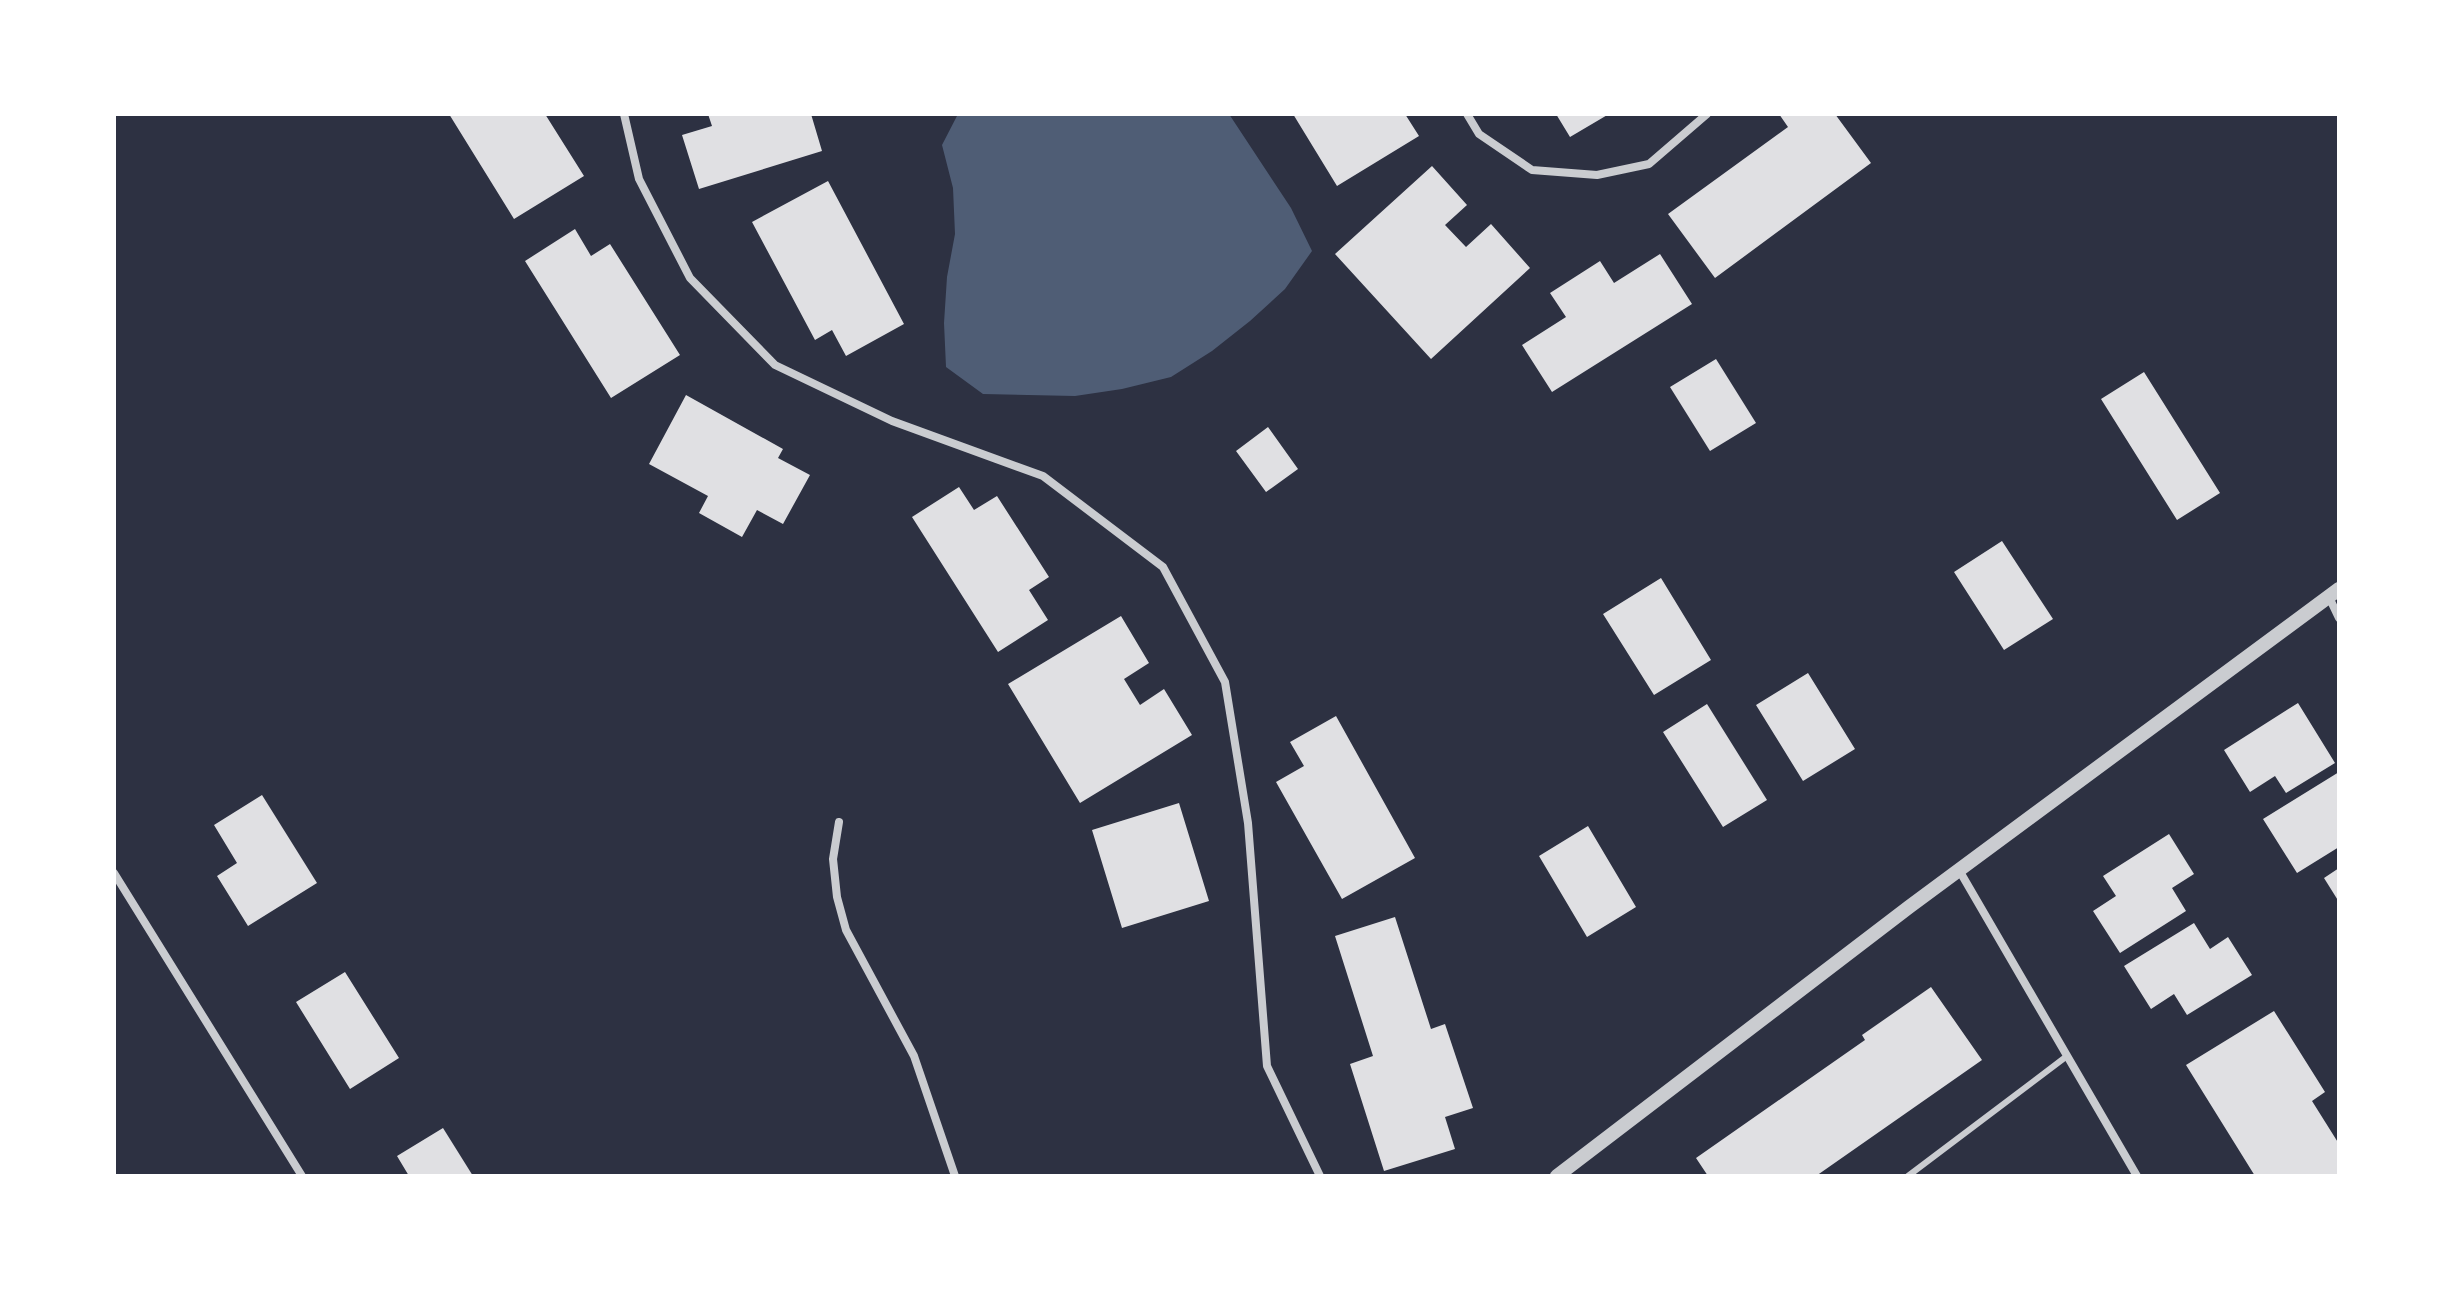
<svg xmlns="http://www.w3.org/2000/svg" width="2453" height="1290" font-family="'Golos Text',sans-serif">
  <rect width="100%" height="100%" fill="#2d3142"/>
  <path fill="#4f5d75" d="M958 114H1229L1291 208 1312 251 1285 289 1250 321 1212 351 1171 377 1122 389 1075 396 983 394 946 367 944 323 947 277 955 234 953 188 942 145Z"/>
  <path fill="#e0e0e3" d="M449 114H545L584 176 514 219Z
    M708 114H811L822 151 699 189 682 135 712 126Z
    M1293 114H1405L1419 136 1337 186Z
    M1556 114H1609L1570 137Z
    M1779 114H1835L1871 163 1715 278 1668 214 1788 127Z
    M1432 166 1467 205 1445 225 1466 247 1491 224 1530 268 1431 359 1335 254Z
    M828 181 904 324 846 356 832 330 815 340 752 222Z
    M575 229 591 256 610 244 680 355 611 398 525 261Z
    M1660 254 1692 304 1552 392 1522 345 1566 317 1550 293 1600 261 1614 283Z
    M1716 359 1756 423 1710 451 1670 387Z
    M2144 372 2220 493 2177 520 2101 399Z
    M686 395 783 449 778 458 810 475 783 524 757 510 742 537 699 513 708 496 649 464Z
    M1268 427 1298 469 1266 492 1236 451Z
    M959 487 974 510 997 496 1049 577 1029 590 1048 620 998 652 912 517Z
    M2002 541 2053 619 2004 650 1954 572Z
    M1661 578 1711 660 1654 695 1603 614Z
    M1121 616 1149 663 1124 679 1140 705 1164 689 1192 735 1080 803 1008 684Z
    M1808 673 1855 749 1803 781 1756 705Z
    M2298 703 2335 763 2286 793 2275 776 2250 792 2224 750Z
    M1707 704 1767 800 1723 827 1663 732Z
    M1336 716 1415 858 1342 899 1276 782 1304 766 1290 742Z
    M2339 772V847L2297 873 2263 819Z
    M262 795 317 883 248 926 217 876 237 863 214 825Z
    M1179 803 1209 901 1122 928 1092 830Z
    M1588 826 1636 907 1587 937 1539 856Z
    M2169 834 2194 874 2172 888 2186 911 2120 953 2093 911 2116 896 2103 876Z
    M2339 868V902L2324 878Z
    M1395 917 1431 1029 1445 1024 1473 1108 1445 1117 1455 1149 1384 1171 1350 1064 1373 1056 1335 936Z
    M2194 923 2210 949 2228 937 2252 975 2187 1015 2174 994 2151 1009 2124 966Z
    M345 972 399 1058 350 1089 296 1002Z
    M1931 987 1982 1060 1816 1176H1708L1696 1158 1865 1040 1862 1035Z
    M2274 1011 2325 1092 2312 1101 2339 1144V1176H2255L2186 1065Z
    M443 1128 473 1176H409L397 1156Z"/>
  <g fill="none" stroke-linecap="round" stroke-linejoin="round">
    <path stroke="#caccd0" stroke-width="6" d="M1908 1176 2067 1056"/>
    <path stroke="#caccd0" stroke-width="8" d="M624 114 639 179 690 278 775 365 892 421 1043 476 1163 567 1225 682 1248 823 1267 1066 1320 1176
      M1467 114 1479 134 1532 170 1597 175 1649 164 1707 114
      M2329 597 2339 618
      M839 822 833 859 837 897 846 930 914 1056 955 1176
      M1959 870 2137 1176
      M114 873 302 1176"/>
    <path stroke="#caccd0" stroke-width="14" d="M1557 1176 1909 907 2339 589"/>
  </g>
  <rect width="2453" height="1290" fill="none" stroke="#ffffff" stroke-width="232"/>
</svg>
